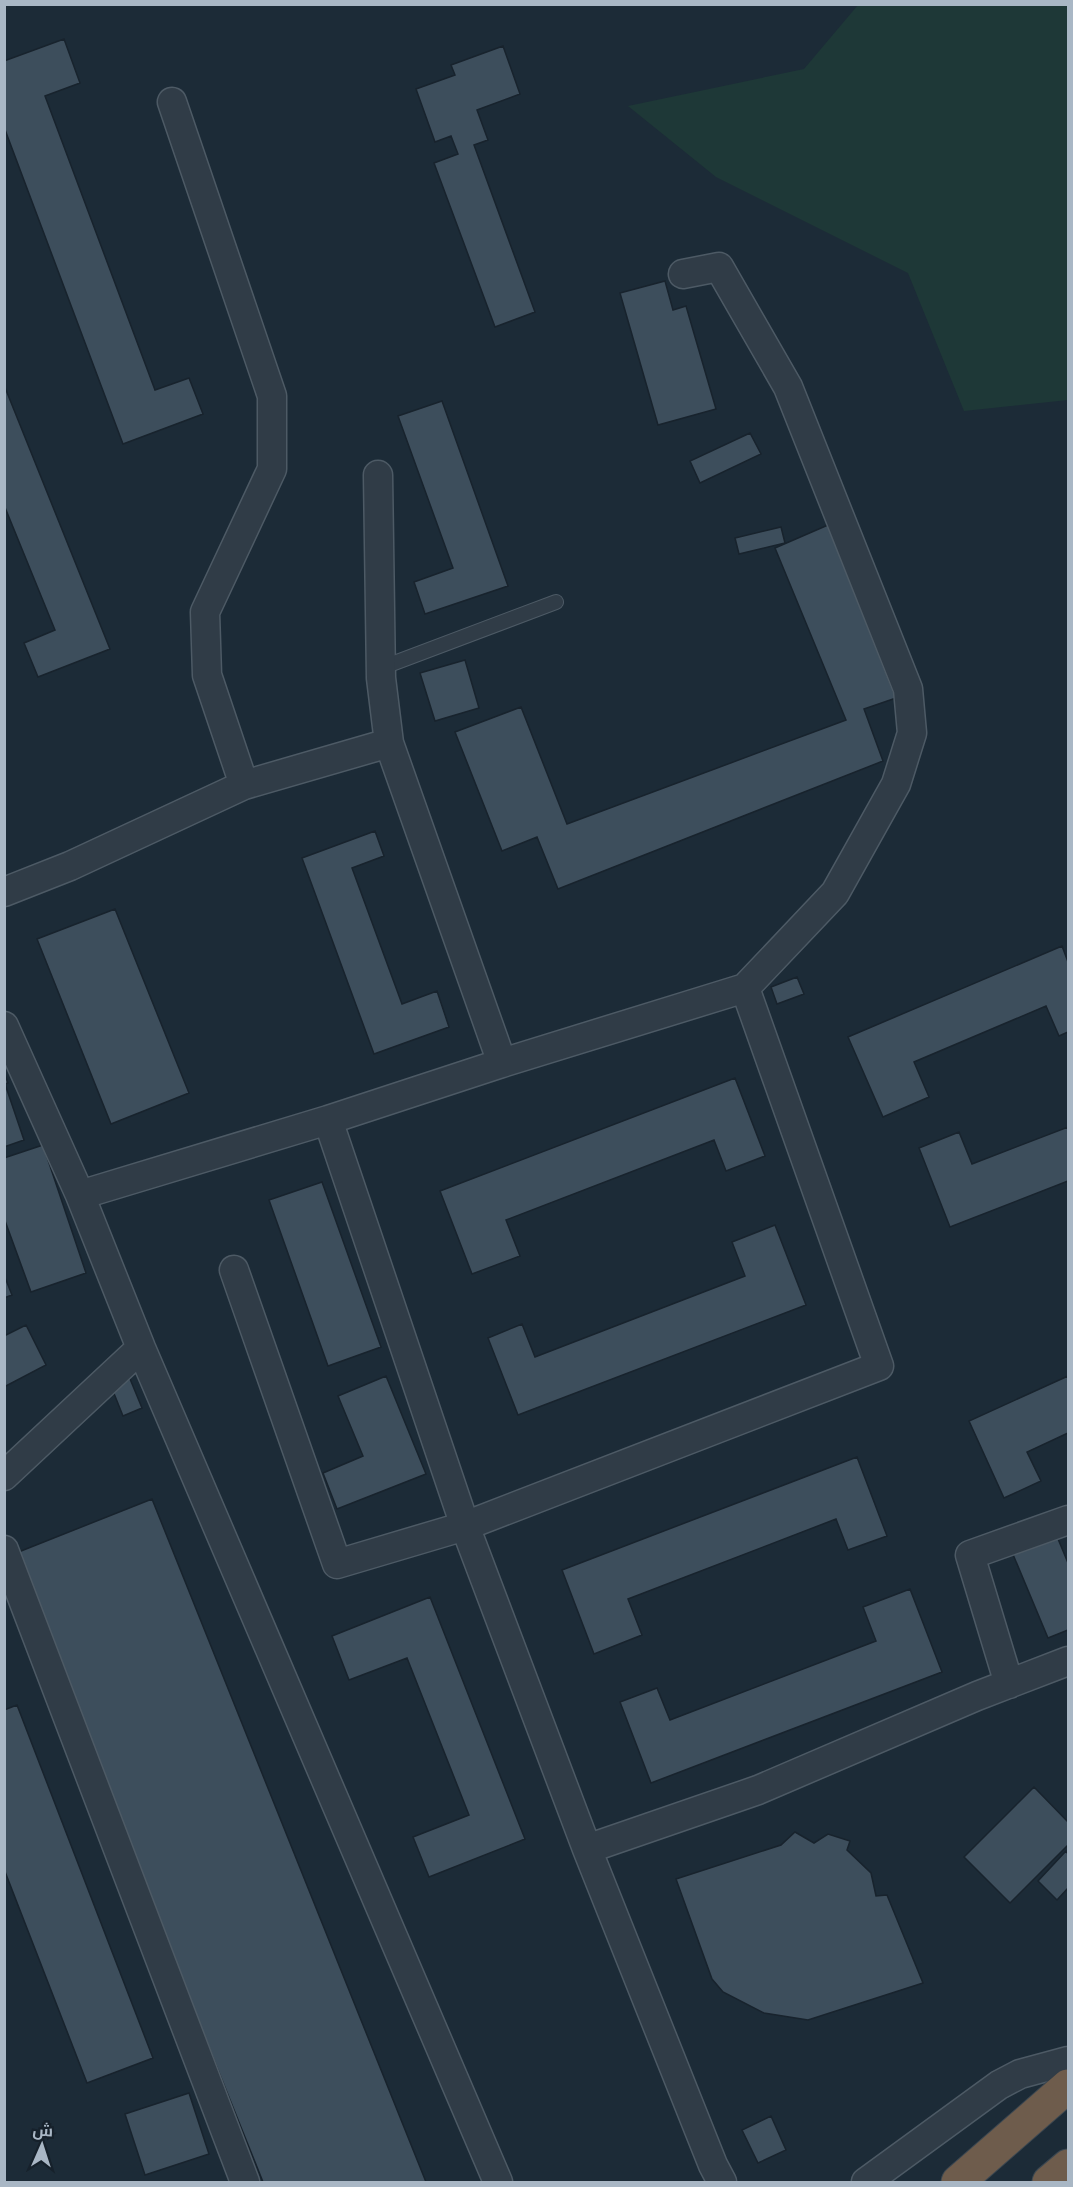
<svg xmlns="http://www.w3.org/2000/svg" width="1073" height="2187" font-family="Mulish,Cairo,sans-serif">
  <rect width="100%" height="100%" fill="#1c2b37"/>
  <path fill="#1e3837" d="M858 5H1068V400L964 411 908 273 716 177 628 106 804 69Z"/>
  <path fill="#3d4e5c" stroke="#18232d" stroke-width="1.5" d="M64 39 80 83 45 96 155 390 189 378 203 414 123 444 4 127V61Z
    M503 46 520 94 477 110 488 140 474 145 535 312 495 327 434 163 458 154 451 136 435 142 416 89 455 75 451 65Z
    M665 281 673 310 686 306 716 409 658 425 620 293Z
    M4 385 110 649 38 677 24 643 55 630 4 505Z
    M442 401 508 586 425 614 414 582 453 568 398 416Z
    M750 433 761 454 700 483 690 461Z
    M828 525 896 698 864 709 883 761 558 889 537 837 502 851 455 732 521 707 567 824 846 720 775 548Z
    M781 527 785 543 739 554 735 538Z
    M465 660 479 708 435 721 420 673Z
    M375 831 384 856 352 868 402 1004 437 991 449 1027 374 1054 302 858Z
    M115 909 189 1093 111 1124 37 939Z
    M1062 946 1068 962V1032L1059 1036 1046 1006 914 1062 929 1097 883 1117 848 1037Z
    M797 977 804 994 777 1004 771 987Z
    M4 1072 8 1083 5 1084 24 1140 4 1147Z
    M735 1078 765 1156 726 1171 714 1140 506 1220 520 1256 472 1274 440 1191Z
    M1068 1127V1181L950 1227 919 1148 959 1132 972 1164Z
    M43 1145 86 1273 31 1292 4 1218V1158Z
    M322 1182 381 1347 328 1366 269 1200Z
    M775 1225 806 1305 518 1415 488 1338 522 1324 535 1357 745 1276 732 1242Z
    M4 1275 12 1295 4 1298Z
    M26 1325 46 1365 4 1387V1336Z
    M128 1374 142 1408 123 1416 109 1381Z
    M386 1376 426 1474 337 1509 323 1473 363 1456 338 1396Z
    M1068 1376V1433L1027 1452 1041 1481 1004 1498 969 1421Z
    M857 1457 887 1536 848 1550 836 1519 628 1599 642 1635 594 1654 562 1570Z
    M152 1499 426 2182H263L11 1555Z
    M1056 1534 1068 1563V1630L1048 1638 1012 1552Z
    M910 1589 942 1672 651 1783 620 1702 657 1688 670 1720 876 1641 863 1607Z
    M430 1597 525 1839 429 1877 413 1837 469 1815 407 1658 349 1680 332 1636Z
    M17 1705 153 2058 87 2083 4 1869V1710Z
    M1034 1787 1068 1822V1845L1010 1903 964 1857Z
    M795 1832 814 1843 828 1834 850 1841 847 1850 871 1873 876 1896 887 1895 923 1983 808 2020 764 2013 723 1992 712 1979 676 1879 781 1845Z
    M1066 1851 1068 1854V1888L1057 1900 1038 1881Z
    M189 2093 209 2154 145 2175 125 2114Z
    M771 2116 786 2150 758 2163 742 2130Z"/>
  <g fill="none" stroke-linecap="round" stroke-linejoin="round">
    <defs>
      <path id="lane" d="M381 668 556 602"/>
      <path id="street" d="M378 475 381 678 389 743
        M244 785 389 743 502 1063 745 988 835 893 896 784 912 733 908 689 788 387 719 267 683 274
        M4 892 70 866 244 785 207 675 205 612 272 469V396L172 102
        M4 1026 80 1195 141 1348 498 2182
        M328 1120 502 1063
        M80 1195 328 1120 465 1526 587 1849 713 2165 722 2182
        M234 1270 337 1564 465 1526 879 1366 745 988
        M4 1476 141 1348
        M4 1550 245 2182
        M1009 1684 970 1555 1068 1520
        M587 1849 758 1790 977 1696 1068 1661
        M866 2182 999 2085 1020 2074 1068 2061"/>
      <path id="highway" d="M958 2182 1068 2086
        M1049 2182 1068 2166"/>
    </defs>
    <use href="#lane" stroke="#4d5a65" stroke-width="16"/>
    <use href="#street" stroke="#4d5a65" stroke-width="31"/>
    <use href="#highway" stroke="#3b4751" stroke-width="35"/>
    <use href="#lane" stroke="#303c47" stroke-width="14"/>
    <use href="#street" stroke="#303c47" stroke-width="28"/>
    <use href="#highway" stroke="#6e5c4c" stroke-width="33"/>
  </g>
  <rect width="1073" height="2187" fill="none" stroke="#a9b7c5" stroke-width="12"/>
  <g transform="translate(42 2145) rotate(3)" stroke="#16212b" stroke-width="4.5" paint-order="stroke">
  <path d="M0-4.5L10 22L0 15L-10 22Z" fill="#a9b7c5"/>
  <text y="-9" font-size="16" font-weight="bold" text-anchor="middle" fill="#a9b7c5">ش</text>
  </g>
</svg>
